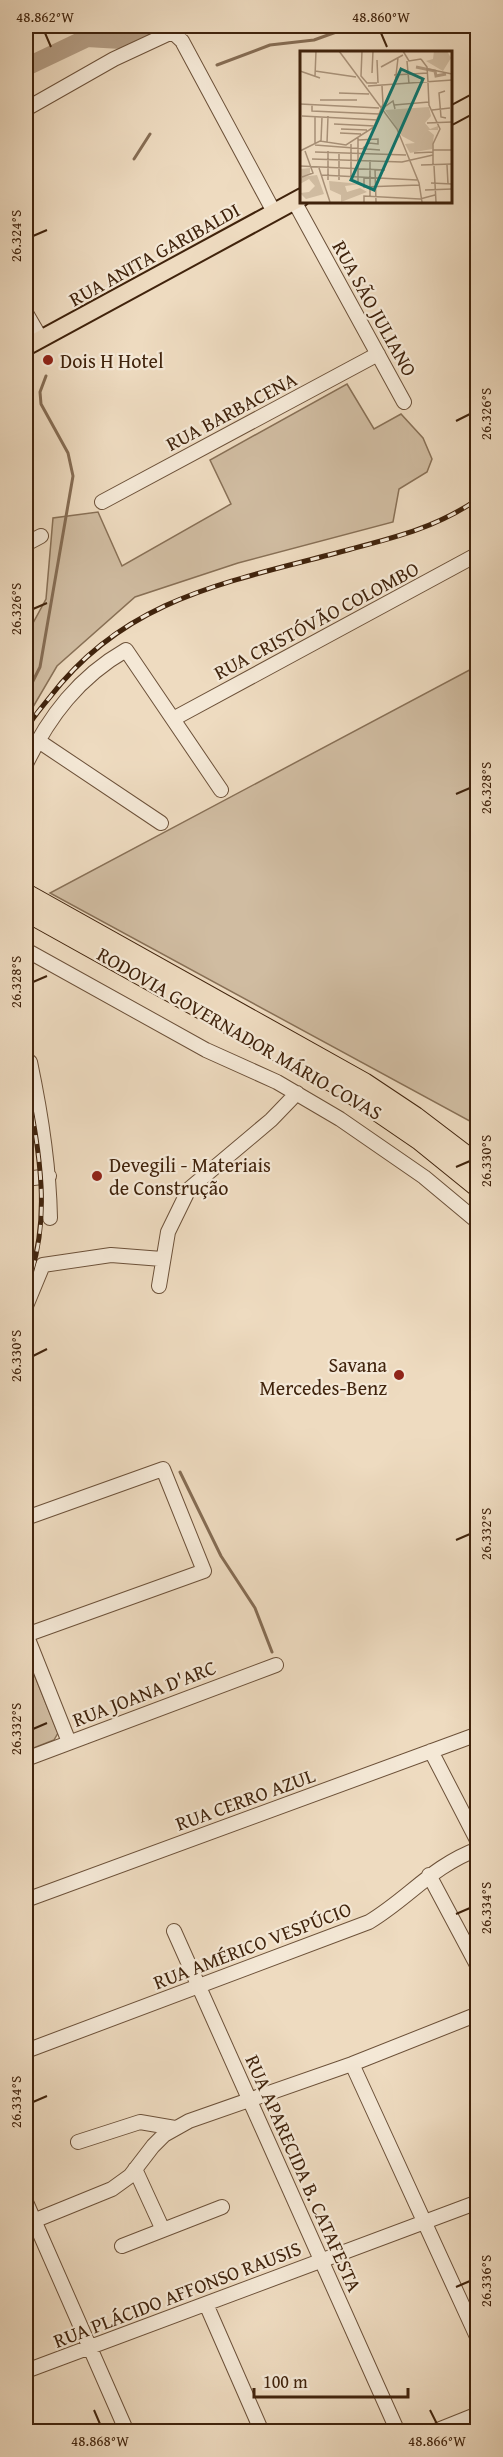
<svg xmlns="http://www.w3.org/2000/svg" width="503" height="2457" font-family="'Gentium Book Plus',serif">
  <rect width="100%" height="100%" fill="#eedbc0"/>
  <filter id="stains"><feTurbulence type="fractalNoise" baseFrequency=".00333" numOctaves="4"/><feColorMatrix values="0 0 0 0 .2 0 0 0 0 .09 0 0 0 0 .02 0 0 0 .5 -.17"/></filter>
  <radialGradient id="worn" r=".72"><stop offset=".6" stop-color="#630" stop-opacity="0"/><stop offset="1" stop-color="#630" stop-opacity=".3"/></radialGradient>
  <path fill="#d0bca1" stroke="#887056" stroke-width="1.5" d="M347 384 374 429 401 414 423 438 432 459 427 472 399 489 393 522 238 563 135 597 57 666 26 719V636L46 599 53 518 98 512 122 566 231 504 210 460Z
    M477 666V1125L50 893Z
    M26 1654 58 1733 54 1740 26 1751Z"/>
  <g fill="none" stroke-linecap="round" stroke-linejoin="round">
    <path stroke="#856c53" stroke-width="3" d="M217 65 270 45 314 40 353 26
      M134 159 150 134
      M26 695 40 667 73 476 68 453 41 404 40 392 46 376
      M26 1140 30 1170
      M26 1238 31 1187
      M180 1472 221 1556 255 1608 272 1652"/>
    <path stroke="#b39c83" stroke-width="18" d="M26 67 87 38 121 40 150 28"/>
    <defs>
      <path id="minor" d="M166 26 182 41 274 212
        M26 109 114 59 185 26
        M294 201 404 402
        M26 313 41 339
        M102 502 378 354
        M26 544 41 536
        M173 719 478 554
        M37 740 161 823
        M26 764C49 716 79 677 126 650L221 790
        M26 950 206 1050 277 1082 340 1119 424 1177 478 1222
        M30 1062C41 1114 49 1164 50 1218
        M26 1179 49 1176
        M159 1286 168 1232 189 1189 271 1120 297 1093
        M26 1306 43 1265 111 1255 162 1259
        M26 1518 163 1469 204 1571 26 1635
        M26 1634 69 1742
        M431 1751 478 1842
        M26 1759 276 1665
        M429 1875 478 1967
        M26 1900 478 1734
        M174 1931 398 2432
        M26 2051 369 1922C409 1898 432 1866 478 1849
        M352 2064 478 2339
        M78 2142 140 2122 175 2128
        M135 2169 163 2230
        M26 2202 127 2432
        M26 2224 112 2189 130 2176 153 2146 164 2135 189 2121 352 2064 478 2014
        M122 2246 222 2207
        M206 2304 262 2432
        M26 2371 478 2202
        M433 2432 478 2414"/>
      <path id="major" d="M450 116 478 101
        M26 347 302 197"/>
      <path id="highway" d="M26 894 364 1083 415 1117 478 1165
        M26 911 344 1088 420 1140 478 1187"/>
    </defs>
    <use href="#minor" stroke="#6c5139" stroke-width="16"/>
    <use href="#major" stroke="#40230c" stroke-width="20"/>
    <use href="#highway" stroke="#40230c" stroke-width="22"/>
    <use href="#minor" stroke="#f4e8d6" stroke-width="14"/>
    <use href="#major" stroke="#eedbc0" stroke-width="16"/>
    <use href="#highway" stroke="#eedbc0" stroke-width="20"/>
    <defs>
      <path id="rail" d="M26 730C32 718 42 707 50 697 128 595 235 581 351 549 397 537 437 527 478 499
        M26 1082C39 1150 53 1221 26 1287"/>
    </defs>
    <use href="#rail" stroke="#40230c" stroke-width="5"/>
    <use href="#rail" stroke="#f4e8d6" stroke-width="3" stroke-dasharray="9" stroke-linecap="butt"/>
  </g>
  <path fill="none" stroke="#40230c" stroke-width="2" d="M45 33 51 47M381 33 387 47M33 236 47 230M456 421 470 414M33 609 47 603M456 794 470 788M33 982 47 976M456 1167 470 1161M33 1356 47 1349M456 1540 470 1534M33 1729 47 1723M456 1914 470 1908M33 2102 47 2096M456 2287 470 2281M94 2410 100 2424M430 2410 437 2424"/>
  <g fill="#8f2418" stroke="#f4e8d6" stroke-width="2">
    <circle cx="48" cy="360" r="6"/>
    <circle cx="97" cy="1176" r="6"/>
    <circle cx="399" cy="1375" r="6"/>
  </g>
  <g text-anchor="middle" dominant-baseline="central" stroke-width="4.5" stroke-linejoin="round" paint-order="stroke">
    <g font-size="20" fill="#40230c" stroke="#f4e8d6">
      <text transform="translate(154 254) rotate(-29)">RUA ANITA GARIBALDI</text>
      <text transform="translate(375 308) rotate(61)">RUA SÃO JULIANO</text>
      <text transform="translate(231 411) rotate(-28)">RUA BARBACENA</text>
      <text transform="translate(316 620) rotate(-28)">RUA CRISTÓVÃO COLOMBO</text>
      <text transform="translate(240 1033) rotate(30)">RODOVIA GOVERNADOR MÁRIO COVAS</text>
      <text transform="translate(144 1693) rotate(-21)">RUA JOANA D'ARC</text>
      <text transform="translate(245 1799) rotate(-20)">RUA CERRO AZUL</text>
      <text transform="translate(252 1945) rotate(-21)">RUA AMÉRICO VESPÚCIO</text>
      <text transform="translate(304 2173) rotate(66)">RUA APARECIDA B. CATAFESTA</text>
      <text transform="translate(177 2294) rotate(-21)">RUA PLÁCIDO AFFONSO RAUSIS</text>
    </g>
    <g font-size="20" fill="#40230c" stroke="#f4e8d6" text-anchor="start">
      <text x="60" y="360">Dois H Hotel</text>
      <text x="109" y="1164">Devegili - Materiais<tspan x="109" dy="23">de Construção</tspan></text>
      <text x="387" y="1364" text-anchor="end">Savana<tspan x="387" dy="23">Mercedes-Benz</tspan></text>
    </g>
  </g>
  <g transform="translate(300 51)">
    <rect width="152" height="152" fill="#eedbc0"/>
    <path d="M134 0H147L151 7 143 20 126 10 133 8ZM129 56 131 65 125 72 130 78 138 75V79H128L134 84 132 98 110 102 105 93 115 92 102 85 85 59ZM10 117V122L1 126 17 124 24 143 6 148 0 142 9 141 15 135 9 128 0 133V118ZM29 130 61 133 45 135 47 141 60 137 67 141 41 151V144L30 139Z" fill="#d0bca1"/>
    <path fill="none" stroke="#b39c83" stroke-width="3" d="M116 16 135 20 136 25 146 23"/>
    <path fill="none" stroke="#a89178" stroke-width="1.5" d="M39 0 97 78 119 132 122 151M62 0 61 25 67 32H77M103 0 109 10 121 8M121 8 127 16 128 31M77 9 78 32M107 10 109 33M81 16 103 4M128 18 152 23M0 20 20 27M15 20 56 26M72 22 73 0M94 24 128 22M15 25 16 0M128 32 129 54 140 78 133 93V113M95 33 98 7M68 35 152 29M145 40 139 42 141 66 146 67M39 42 69 43M20 49H57M0 53 79 57M12 54V60L79 63M94 54 129 51M83 57 93 50 95 58M132 59 150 57M2 65 78 69M127 72 152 71M34 73 75 75M41 78 67 79M40 82 61 83M58 89 78 88V93L69 92 63 97M21 90 22 66M15 92V66M27 92 28 65M15 94 80 99M133 99H152M0 100 20 90 46 94 74 76 83 53 82 35M28 100V129M15 101 106 104M114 102 133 101M12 108 102 111 133 104M70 109V146M121 114 152 113M147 114 148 133M0 115 85 119M134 115 136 151M19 117 30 151M75 118 76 151M21 124 117 129M2 126 13 122 5 100M64 126V136L119 134M39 129V103M51 130V93M58 131V86M131 132 152 133M125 139 152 138M64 151V145L120 148 135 144"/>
    <path fill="#0f766e" fill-opacity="0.15" stroke="#0f766e" stroke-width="3" d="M101 18 123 28 74 139 51 129Z"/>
    <rect width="152" height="152" fill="none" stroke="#40230c" stroke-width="3"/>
  </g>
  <rect width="503" height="2457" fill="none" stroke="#eedbc0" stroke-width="66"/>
  <path d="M254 2388v9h154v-9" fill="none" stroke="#40230c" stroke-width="3"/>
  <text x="263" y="2388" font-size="18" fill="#40230c" stroke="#f4e8d6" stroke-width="4.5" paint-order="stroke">100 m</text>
  <rect x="33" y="33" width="437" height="2391" fill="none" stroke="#40230c" stroke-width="2"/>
  <g font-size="15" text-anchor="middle" fill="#40230c">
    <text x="45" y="22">48.862°W</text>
    <text x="381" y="22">48.860°W</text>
    <text transform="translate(16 236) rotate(-90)" y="5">26.324°S</text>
    <text transform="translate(486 414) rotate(-90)" y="5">26.326°S</text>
    <text transform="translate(16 609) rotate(-90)" y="5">26.326°S</text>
    <text transform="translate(486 788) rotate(-90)" y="5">26.328°S</text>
    <text transform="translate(16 982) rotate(-90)" y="5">26.328°S</text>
    <text transform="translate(486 1161) rotate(-90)" y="5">26.330°S</text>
    <text transform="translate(16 1356) rotate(-90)" y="5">26.330°S</text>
    <text transform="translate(486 1534) rotate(-90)" y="5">26.332°S</text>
    <text transform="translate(16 1729) rotate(-90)" y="5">26.332°S</text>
    <text transform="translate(486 1908) rotate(-90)" y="5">26.334°S</text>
    <text transform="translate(16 2102) rotate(-90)" y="5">26.334°S</text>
    <text transform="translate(486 2281) rotate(-90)" y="5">26.336°S</text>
    <text x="100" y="2446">48.868°W</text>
    <text x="437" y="2446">48.866°W</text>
  </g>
  <rect width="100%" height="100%" filter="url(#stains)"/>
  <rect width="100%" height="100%" fill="url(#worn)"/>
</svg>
